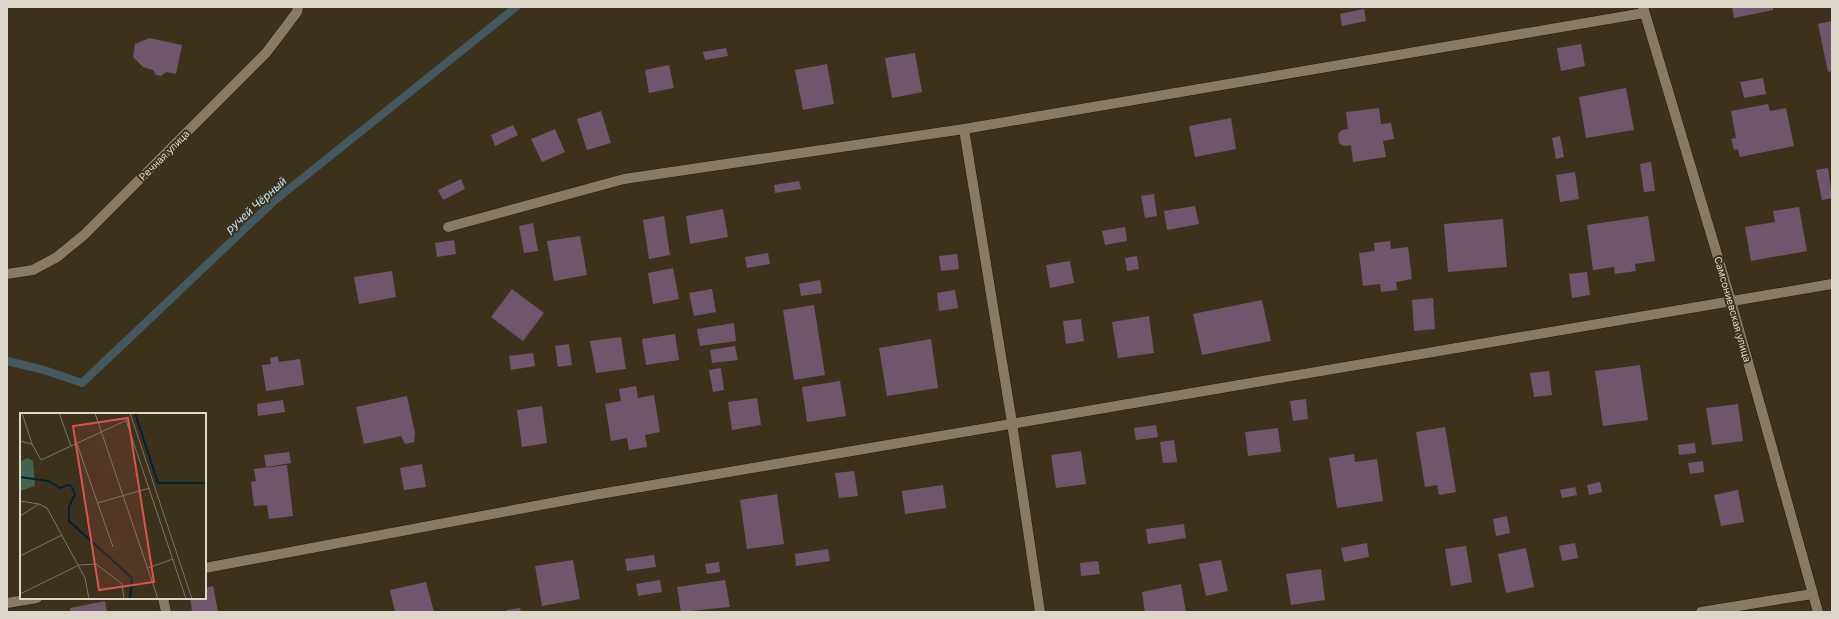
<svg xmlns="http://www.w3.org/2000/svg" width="1839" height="619" font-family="Inter,sans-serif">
  <rect width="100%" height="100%" fill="#3c321c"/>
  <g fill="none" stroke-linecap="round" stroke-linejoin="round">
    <path stroke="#455860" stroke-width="8" d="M7 361 44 370 82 383 273 202 516 7"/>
  </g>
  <path fill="#70566d" d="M1732 7H1773V10L1734 18Z
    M1364 9 1366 21 1342 26 1340 14Z
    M1832 21V71L1828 72 1818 24Z
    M149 38 182 45 176 74 166 72 161 76 156 75 153 70 143 67 133 57 135 44Z
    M1581 44 1585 66 1561 71 1557 48Z
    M726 48 728 56 705 60 703 52Z
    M915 53 922 92 892 98 885 58Z
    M827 64 834 104 803 110 795 70Z
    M669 65 674 88 649 93 645 70Z
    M1763 78 1766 94 1744 98 1740 82Z
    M1626 88 1634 130 1586 138 1579 97Z
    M1768 104 1770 111 1786 108 1794 146 1740 157 1738 149 1734 150 1731 139 1736 138 1731 111Z
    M1379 108 1381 124 1391 123 1394 139 1383 141 1386 157 1353 162 1351 145 1344 146 1339 143 1338 134 1342 130 1348 129 1346 112Z
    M601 111 611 143 587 150 577 119Z
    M1231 118 1236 149 1195 157 1189 126Z
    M513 125 518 135 495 146 491 135Z
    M555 129 565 152 542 162 531 139Z
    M1560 136 1564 157 1556 159 1552 138Z
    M1651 162 1655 191 1644 192 1640 164Z
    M1828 168 1832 198 1822 200 1816 170Z
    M1575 172 1579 199 1560 202 1556 175Z
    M461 179 465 189 443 200 438 190Z
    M799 181 801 189 775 193 774 185Z
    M1154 194 1157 216 1145 218 1141 196Z
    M1195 206 1199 224 1167 230 1164 211Z
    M1799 207 1807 251 1751 261 1745 227 1775 222 1773 211Z
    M723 209 728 237 690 244 686 216Z
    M664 216 670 255 649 259 643 220Z
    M1648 216 1655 261 1635 264 1636 271 1615 274 1614 267 1593 270 1587 225Z
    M1503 219 1507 267 1448 272 1444 224Z
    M533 223 538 251 524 253 519 226Z
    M1125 227 1127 241 1105 245 1102 231Z
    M580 236 587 275 554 281 547 241Z
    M454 240 456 254 437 257 435 243Z
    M1390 241 1391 249 1408 247 1412 279 1396 282 1397 290 1381 292 1380 284 1363 286 1359 253 1375 251 1374 243Z
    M768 253 770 264 747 268 745 257Z
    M957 254 959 269 941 271 939 256Z
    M1137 256 1139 269 1127 271 1125 258Z
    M1070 261 1074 283 1050 288 1046 265Z
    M673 268 679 299 653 304 648 273Z
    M392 271 396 297 359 304 354 277Z
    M1587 272 1590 295 1572 298 1569 274Z
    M820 280 822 293 801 296 799 284Z
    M512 289 544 313 523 341 491 317Z
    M712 289 716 312 694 316 689 293Z
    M955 290 958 308 939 311 937 293Z
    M1433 298 1435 329 1414 331 1412 300Z
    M1262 300 1271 341 1202 355 1193 314Z
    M814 305 825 375 794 380 783 310Z
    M1149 316 1154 353 1118 358 1112 322Z
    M1081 319 1084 341 1066 344 1063 321Z
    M734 323 736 341 700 346 697 329Z
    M675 334 679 360 646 365 642 339Z
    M621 337 626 369 596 373 590 341Z
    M931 339 938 388 887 396 879 348Z
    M569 344 572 365 558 367 555 346Z
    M735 346 738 360 712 363 710 350Z
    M533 353 535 366 511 370 509 356Z
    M278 356 279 362 300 359 304 385 266 391 262 365 271 364 270 358Z
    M1640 365 1648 420 1603 426 1595 371Z
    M721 368 724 390 713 392 709 370Z
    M1549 371 1552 395 1534 397 1530 373Z
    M840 381 846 416 807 422 802 387Z
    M636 386 638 398 654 395 660 432 645 435 647 447 629 450 627 438 611 441 605 404 621 401 619 389Z
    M407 396 415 433 414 442 405 444 401 436 364 444 356 407Z
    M757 398 761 425 732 430 728 402Z
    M1306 399 1308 419 1293 421 1290 401Z
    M283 400 285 412 258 416 257 404Z
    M1738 404 1743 441 1712 445 1706 408Z
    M542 406 547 443 522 447 517 410Z
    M1156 425 1158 437 1136 440 1134 428Z
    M1445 427 1456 492 1439 495 1437 485 1425 487 1416 432Z
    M1278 428 1281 452 1248 456 1245 432Z
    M1174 440 1177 462 1163 463 1160 442Z
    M1695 443 1696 453 1679 455 1678 445Z
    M1081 451 1086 484 1056 488 1051 455Z
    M289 452 291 463 266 467 264 455Z
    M1354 454 1355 462 1377 459 1383 501 1337 508 1329 458Z
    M1703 461 1704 472 1690 474 1688 463Z
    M422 464 426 487 404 490 400 468Z
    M287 465 293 516 269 519 267 505 254 506 251 482 256 481 254 469Z
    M854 471 858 496 839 498 835 473Z
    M1600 482 1602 492 1589 495 1587 485Z
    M943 485 946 508 905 514 902 491Z
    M1575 487 1577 495 1562 498 1560 490Z
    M1738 490 1744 522 1721 526 1714 495Z
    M777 494 784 544 747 549 740 500Z
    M1507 516 1510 533 1496 536 1493 519Z
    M1184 524 1186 538 1148 544 1146 529Z
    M1367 543 1369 557 1344 562 1341 548Z
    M1575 543 1578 558 1562 561 1559 546Z
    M1466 546 1472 582 1451 586 1445 549Z
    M1526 548 1534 587 1506 593 1498 554Z
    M828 549 830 561 796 566 795 554Z
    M654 555 656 567 627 571 625 559Z
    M573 560 580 599 542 606 535 566Z
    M1221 560 1228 591 1206 596 1199 564Z
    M1098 561 1100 574 1081 576 1080 563Z
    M719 562 720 572 707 574 705 564Z
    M1321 569 1325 600 1291 605 1286 574Z
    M660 580 662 592 638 596 636 584Z
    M725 580 730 607 681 612 677 587Z
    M426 582 434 612H395L390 590Z
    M1181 584 1186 612H1145L1142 592Z
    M213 586 218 612H192L190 598H205V588Z
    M105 601 107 612H70V608Z
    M520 608 521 612H507L506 610Z"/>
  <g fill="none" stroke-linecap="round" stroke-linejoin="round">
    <defs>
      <path id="service" d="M964 129 1012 423 1040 612
        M163 598 166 612"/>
      <path id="minor" d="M1643 7 1731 301 1818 612
        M448 227 624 179 964 129 1644 13
        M7 274 33 270 57 257 84 235 266 53 297 12 298 7
        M205 568 594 495 1832 284
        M7 603 37 598
        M1701 612 1812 594"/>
    </defs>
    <use href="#service" stroke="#231904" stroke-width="11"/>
    <use href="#minor" stroke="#231904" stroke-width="11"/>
    <use href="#service" stroke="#877b62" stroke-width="10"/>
    <use href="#minor" stroke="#877b62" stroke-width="10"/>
  </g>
  <g text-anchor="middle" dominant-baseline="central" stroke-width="4" stroke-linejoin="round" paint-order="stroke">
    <g font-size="10" fill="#ddd7ca" stroke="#3c321c">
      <text transform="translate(164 155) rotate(-45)">Речная улица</text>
      <text transform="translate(1733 309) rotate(74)">Самсониевская улица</text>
    </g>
    <g font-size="11" font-style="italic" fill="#c6e6fd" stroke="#3c321c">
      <text transform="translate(256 205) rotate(-42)">ручей Чёрный</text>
    </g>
  </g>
  <g transform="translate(20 413)">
    <rect width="186" height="186" fill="#3c321c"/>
    <path d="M7 45 13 48 15 73 0 78V49Z" fill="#446250"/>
    <path fill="none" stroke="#042132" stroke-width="2" d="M115 0 138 70H186M0 64 28 68 40 75 48 72 51 73 55 81 49 94V108L112 165 110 186"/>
    <path fill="none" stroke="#7c7462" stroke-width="1" d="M2 0 12 31 21 47 107 7M39 0 51 33M75 0 138 186M110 0 172 186M106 7 166 186M0 28 12 31M57 31 93 134M0 88 19 91 27 95 65 165 69 186M77 90 130 75M0 103 19 91M0 143 42 122M128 155 153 146M0 181 59 152 76 151 102 171 104 186"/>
    <path fill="#d85450" fill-opacity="0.15" stroke="#d85450" stroke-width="2" d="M108 5 134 169 79 177 53 13Z"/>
    <rect width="186" height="186" fill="none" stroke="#ddd7ca" stroke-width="2"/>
  </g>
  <rect width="1839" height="619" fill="none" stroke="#ddd7ca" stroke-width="16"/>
</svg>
